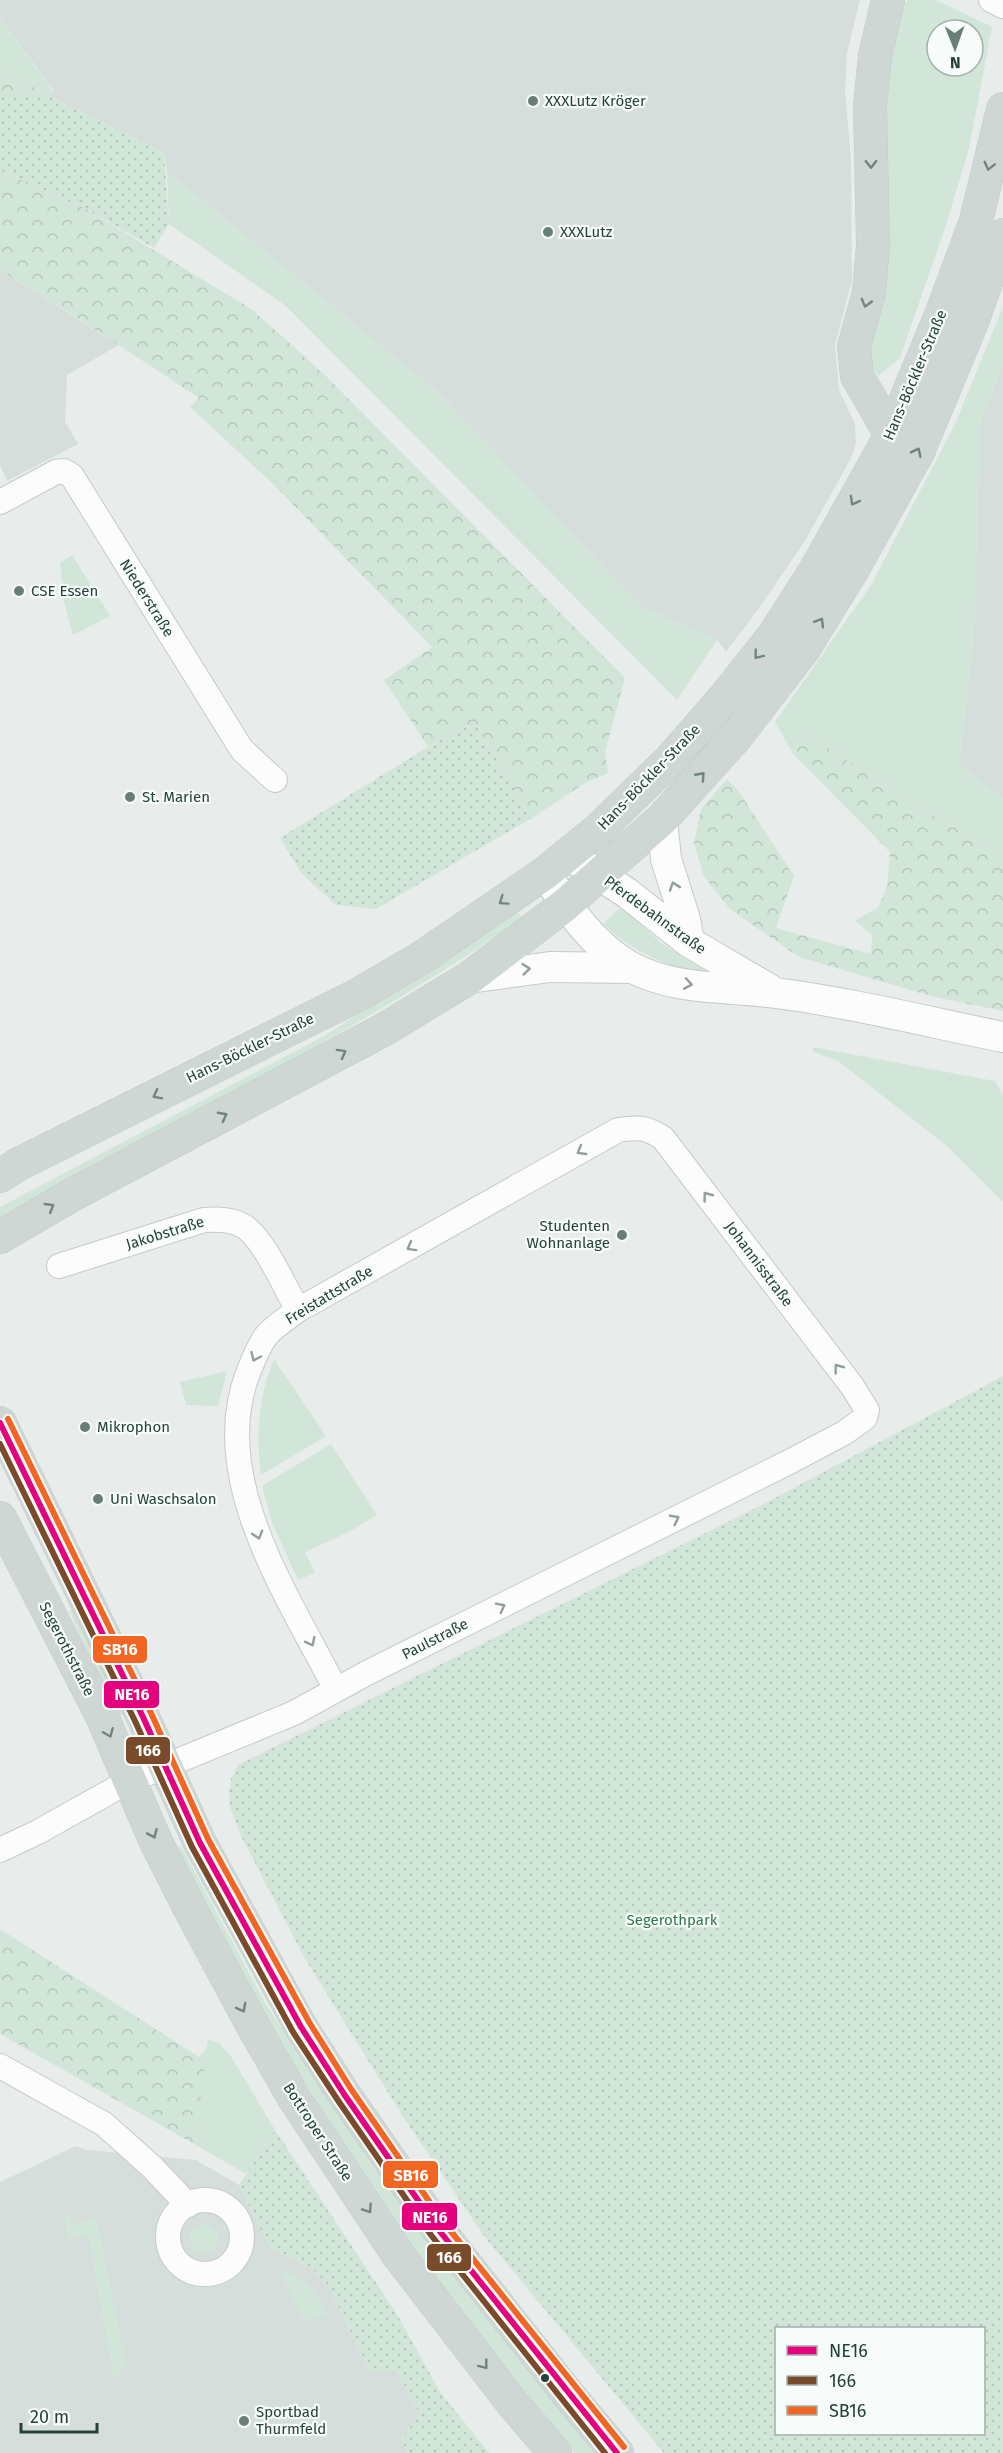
<svg xmlns="http://www.w3.org/2000/svg" width="1003" height="2453" font-family="'Fira Sans',sans-serif">
  <defs>
    <pattern id="forest-crowns" width="20" height="18" patternUnits="userSpaceOnUse" patternTransform="scale(1.5)"><rect width="20" height="18" fill="#d1e6d8"/><path d="M2 6a3 3 0 1 1 6 0M12 15a3 3 0 1 1 6 0" fill="none" stroke="#b3c6ba"/></pattern>
    <pattern id="park-dots" width="8" height="8" patternUnits="userSpaceOnUse" patternTransform="scale(1.5)"><rect width="8" height="8" fill="#d1e6d8"/><path d="M2 2h.1M6 6h.1" fill="none" stroke="#b3c6ba" stroke-width="1.8" stroke-linecap="round"/></pattern>
  </defs>
  <rect width="100%" height="100%" fill="#e8edeb"/>
  <path fill="#d6dedb" d="M0 0H860L847 53 845 91 851 159 852 280 835 345 839 390 855 424 856 443 850 460 806 539 760 607 726 652 717 640 640 606 436 391 167 172 164 153 47 95 54 91 0 18Z
    M0 270 119 345 67 375 65 422 78 444 7 481 0 465Z
    M1003 363V798L959 765 974 630 980 424Z
    M76 2146 87 2150 196 2160 239 2185 269 2246 313 2269 328 2285 370 2371 398 2373 420 2414 401 2439 408 2453H0V2182Z"/>
  <path fill="#d1e6d8" fill-rule="evenodd" d="M908 0H936L992 27 969 149 944 231 900 358 878 376 867 357 882 280 889 211 884 84 903 5ZM937 30H973V66H937Z
    M0 18 53 91 47 95 0 67Z
    M167 172 436 391 640 606 717 640 677 700 286 306 169 224Z
    M1003 307V363L980 424 974 630 959 765 1003 798V855L921 809 803 732 794 755 775 722 871 585 955 424Z
    M72 555 110 616 73 635 64 602 60 563Z
    M621 907 664 945 709 973 708 979C665 965 637 954 603 924Z
    M516 911 523 918C421 989 313 1049 204 1108 135 1144 67 1178 0 1217V1207L324 1036Z
    M813 1047 995 1081 1003 1095V1202L948 1147 838 1061 813 1052Z
    M274 1359 326 1436 261 1475C256 1435 258 1396 274 1359Z
    M227 1371 218 1406 186 1405 180 1382Z
    M331 1444 377 1515 349 1532 305 1552 315 1573 298 1580 272 1523 262 1486Z
    M72 1609 128 1712 119 1716 69 1611Z
    M181 1846 268 2008 410 2215 472 2300 600 2453H575L459 2311 386 2210 261 2013 173 1850Z
    M208 2039 219 2043 230 2055 275 2130 246 2174 194 2144Z
    M64 2209 75 2226 96 2216 126 2364 118 2376H113L89 2236 68 2238Z
    M190 2239a14 14 0 1 1 28 0a14 14 0 1 1-28 0Z
    M280 2272C304 2275 318 2293 327 2315L304 2321Z"/>
  <path fill="url(#forest-crowns)" d="M0 67 47 95 0 94Z
    M0 170 84 208 253 310 327 377 625 678 605 752 608 773 585 783 532 818 474 722 428 747 384 680 432 647 273 484 190 407 199 398 82 321 0 270Z
    M803 732 921 809 1003 855V1011L934 997 799 957 730 909 704 877 694 843 701 809 727 779 738 790 794 876 776 928 871 954 872 935 855 921 878 907 887 887 890 852 794 755Z
    M0 1929 199 2057 208 2047 194 2144 0 2034Z"/>
  <path fill="url(#park-dots)" fill-rule="evenodd" d="M0 94 47 95 164 153 169 224 154 248 84 208 0 170Z
    M474 722 532 818 376 909 336 905 301 873 280 838 428 747Z
    M1003 1376V2453H664L484 2236 402 2115 304 1957 242 1838 230 1807 229 1791 231 1779 238 1765 764 1504ZM776 2328H984V2434H776Z
    M275 2130 398 2316 440 2392 489 2453H408L401 2439 420 2414 398 2373 370 2371 328 2285 313 2269 269 2246 239 2185Z"/>
  <g fill="none" stroke-linecap="round" stroke-linejoin="round">
    <defs>
      <path id="minor" d="M991 0 1003 6
        M0 502 56 472 64 471 72 476 242 750 275 780
        M59 1266 204 1220C218 1219 233 1219 245 1227 265 1241 285 1288 298 1310
        M0 1850 38 1832 129 1781 294 1713 367 1673 791 1461 844 1433 865 1418 867 1410 852 1386 663 1138C646 1127 638 1127 618 1130L298 1310C288 1318 274 1326 266 1336 258 1347 253 1361 248 1373 207 1479 290 1599 336 1690
        M0 2066 104 2124 152 2167 188 2205
        M168 2237a37 37 0 1 1 74 0a37 37 0 1 1-74 0Z"/>
      <path id="tertiary" d="M662 819 666 859 685 919 689 942
        M567 854 627 893 689 942 769 989
        M545 873C568 908 591 944 629 966 673 991 727 986 776 993 852 1003 928 1022 1003 1037
        M469 978 550 967 632 968"/>
      <path id="primary" d="M888 0 875 56 870 106 873 245 869 292 854 347 857 376 891 435
        M0 1176 17 1165 356 996 421 958 545 873 577 847 598 830 670 760 725 697 774 635 815 571 891 435 943 310 976 221 1003 109
        M0 1237 70 1196 385 1029 469 978 565 905 662 819 736 737 803 650 854 567 918 452 972 322 1003 235
        M0 1423 143 1717 200 1843 301 2027 344 2094 438 2229 567 2393 617 2453
        M0 1518 102 1716 156 1842 189 1907 249 2019 294 2098 399 2256 513 2404 555 2453"/>
    </defs>
    <use href="#minor" stroke="#c5cac8" stroke-width="26"/>
    <use href="#tertiary" stroke="#c5cac8" stroke-width="32"/>
    <use href="#primary" stroke="#c3ccc9" stroke-width="34"/>
    <use href="#minor" stroke="#fcfcfc" stroke-width="24"/>
    <use href="#tertiary" stroke="#fcfcfc" stroke-width="30"/>
    <use href="#primary" stroke="#cfd7d5" stroke-width="33"/>
    <defs>
      <path id="bus-1" d="M0 1423 143 1717 200 1843 301 2027 344 2094 438 2229 617 2453"/>
      <path id="bus-2" d="M0 1444 135 1721 192 1847 293 2032 337 2099 431 2235 605 2453"/>
      <path id="bus-3" d="M8 1419 151 1713 208 1839 309 2022 351 2089 445 2224 624 2447"/>
    </defs>
    <use href="#bus-1" stroke="#f7fbf9" stroke-width="10"/>
    <use href="#bus-2" stroke="#f7fbf9" stroke-width="10"/>
    <use href="#bus-3" stroke="#f7fbf9" stroke-width="10"/>
    <use href="#bus-1" stroke="#e5007d" stroke-width="6"/>
    <use href="#bus-2" stroke="#7a4b2a" stroke-width="6"/>
    <use href="#bus-3" stroke="#f26522" stroke-width="6"/>
  </g>
  <defs><path id="oneway-chevron" d="M-2-3.5L2.5 0L-2 3.5" fill="none" stroke-width="1.6" stroke-linecap="round" stroke-linejoin="round" transform="scale(1.5)"/></defs>
  <g stroke="#718580">
    <use href="#oneway-chevron" transform="translate(871 164) rotate(89)"/>
    <use href="#oneway-chevron" transform="translate(989 166) rotate(104)"/>
    <use href="#oneway-chevron" transform="translate(866 303) rotate(105)"/>
    <use href="#oneway-chevron" transform="translate(917 452) rotate(-64)"/>
    <use href="#oneway-chevron" transform="translate(854 501) rotate(119)"/>
    <use href="#oneway-chevron" transform="translate(820 622) rotate(-58)"/>
    <use href="#oneway-chevron" transform="translate(758 655) rotate(128)"/>
    <use href="#oneway-chevron" transform="translate(701 776) rotate(-48)"/>
    <use href="#oneway-chevron" transform="translate(503 901) rotate(145)"/>
    <use href="#oneway-chevron" transform="translate(342 1053) rotate(-29)"/>
    <use href="#oneway-chevron" transform="translate(157 1095) rotate(153)"/>
    <use href="#oneway-chevron" transform="translate(223 1116) rotate(-28)"/>
    <use href="#oneway-chevron" transform="translate(50 1207) rotate(-31)"/>
    <use href="#oneway-chevron" transform="translate(109 1733) rotate(67)"/>
    <use href="#oneway-chevron" transform="translate(153 1834) rotate(66)"/>
    <use href="#oneway-chevron" transform="translate(242 2008) rotate(62)"/>
    <use href="#oneway-chevron" transform="translate(368 2209) rotate(56)"/>
    <use href="#oneway-chevron" transform="translate(484 2365) rotate(52)"/>
  </g>
  <g stroke="#909f9b">
    <use href="#oneway-chevron" transform="translate(674 886) rotate(-109)"/>
    <use href="#oneway-chevron" transform="translate(526 969) rotate(-6)"/>
    <use href="#oneway-chevron" transform="translate(688 984) rotate(10)"/>
    <use href="#oneway-chevron" transform="translate(581 1151) rotate(150)"/>
    <use href="#oneway-chevron" transform="translate(707 1196) rotate(-127)"/>
    <use href="#oneway-chevron" transform="translate(411 1247) rotate(151)"/>
    <use href="#oneway-chevron" transform="translate(255 1357) rotate(115)"/>
    <use href="#oneway-chevron" transform="translate(838 1368) rotate(-127)"/>
    <use href="#oneway-chevron" transform="translate(675 1519) rotate(-27)"/>
    <use href="#oneway-chevron" transform="translate(258 1535) rotate(73)"/>
    <use href="#oneway-chevron" transform="translate(501 1607) rotate(-27)"/>
    <use href="#oneway-chevron" transform="translate(311 1642) rotate(63)"/>
  </g>
  <g fill="#697e78" stroke="#f7fbf9" stroke-width="2">
    <circle cx="533" cy="101" r="6"/>
    <circle cx="548" cy="232" r="6"/>
    <circle cx="19" cy="591" r="6"/>
    <circle cx="130" cy="797" r="6"/>
    <circle cx="622" cy="1235" r="6"/>
    <circle cx="85" cy="1427" r="6"/>
    <circle cx="98" cy="1499" r="6"/>
    <circle cx="244" cy="2421" r="6"/>
  </g>
  <circle fill="#24423a" stroke="#f7fbf9" stroke-width="2" cx="545" cy="2378" r="5"/>
  <g text-anchor="middle" dominant-baseline="central" stroke-width="4.5" stroke-linejoin="round" paint-order="stroke">
    <g font-size="15" fill="#24423a" stroke="#f7fbf9" text-anchor="start">
      <text x="545" y="101">XXXLutz Kröger</text>
      <text x="560" y="232">XXXLutz</text>
      <text x="31" y="591">CSE Essen</text>
      <text x="142" y="797">St. Marien</text>
      <text x="610" y="1226" text-anchor="end">Studenten<tspan x="610" dy="17">Wohnanlage</tspan></text>
      <text x="97" y="1427">Mikrophon</text>
      <text x="110" y="1499">Uni Waschsalon</text>
      <text x="256" y="2412">Sportbad<tspan x="256" dy="17">Thurmfeld</tspan></text>
    </g>
    <g font-size="15" fill="#24423a" stroke="#f7fbf9">
      <text transform="translate(915 375) rotate(-67)">Hans-Böckler-Straße</text>
      <text transform="translate(147 598) rotate(58)">Niederstraße</text>
      <text transform="translate(649 777) rotate(-46)">Hans-Böckler-Straße</text>
      <text transform="translate(655 915) rotate(36)">Pferdebahnstraße</text>
      <text transform="translate(250 1048) rotate(-26)">Hans-Böckler-Straße</text>
      <text transform="translate(165 1233) rotate(-17)">Jakobstraße</text>
      <text transform="translate(759 1264) rotate(53)">Johannisstraße</text>
      <text transform="translate(329 1295) rotate(-31)">Freistattstraße</text>
      <text transform="translate(435 1639) rotate(-27)">Paulstraße</text>
      <text transform="translate(67 1649) rotate(63)">Segerothstraße</text>
      <text transform="translate(318 2132) rotate(57)">Bottroper Straße</text>
    </g>
    <g font-size="15" fill="#2d7a4b" stroke="#f7fbf9">
      <text x="672" y="1920">Segerothpark</text>
    </g>
  </g>
  <g stroke="#f7fbf9" stroke-width="2">
    <rect x="92" y="1635" width="56" height="29" rx="6" fill="#f26522"/>
    <rect x="103" y="1680" width="57" height="29" rx="6" fill="#e5007d"/>
    <rect x="125" y="1736" width="46" height="29" rx="6" fill="#7a4b2a"/>
    <rect x="382" y="2160" width="57" height="29" rx="6" fill="#f26522"/>
    <rect x="401" y="2202" width="57" height="29" rx="6" fill="#e5007d"/>
    <rect x="426" y="2243" width="46" height="29" rx="6" fill="#7a4b2a"/>
  </g>
  <g font-size="16" text-anchor="middle" font-weight="bold" fill="#fff">
    <text x="120" y="1655">SB16</text>
    <text x="132" y="1700">NE16</text>
    <text x="148" y="1756">166</text>
    <text x="411" y="2181">SB16</text>
    <text x="430" y="2223">NE16</text>
    <text x="449" y="2263">166</text>
  </g>
  <rect x="775" y="2327" width="210" height="108" fill="#f7fbf9" stroke="#a3b1ad" stroke-width="1.5"/>
  <rect x="787" y="2346" width="30" height="9" fill="#e5007d" stroke="#a3b1ad" stroke-width="1.5"/>
  <text x="829" y="2357" font-size="18" fill="#24423a">NE16</text>
  <rect x="787" y="2376" width="30" height="9" fill="#7a4b2a" stroke="#a3b1ad" stroke-width="1.5"/>
  <text x="829" y="2387" font-size="18" fill="#24423a">166</text>
  <rect x="787" y="2406" width="30" height="9" fill="#f26522" stroke="#a3b1ad" stroke-width="1.5"/>
  <text x="829" y="2417" font-size="18" fill="#24423a">SB16</text>
  <g transform="translate(955 48) rotate(179)"><circle r="28" fill="#f7fbf9" stroke="#a3b1ad" stroke-width="1.5"/>
  <path d="M0-4.5L10 22L0 15L-10 22Z" fill="#697e78"/>
  <text y="-9" font-size="16" font-weight="bold" text-anchor="middle" fill="#24423a">N</text>
  </g>
  <path d="M21 2423v9h76v-9" fill="none" stroke="#24423a" stroke-width="3"/>
  <text x="30" y="2423" font-size="18" fill="#24423a" stroke="#f7fbf9" stroke-width="4.5" paint-order="stroke">20 m</text>
</svg>
